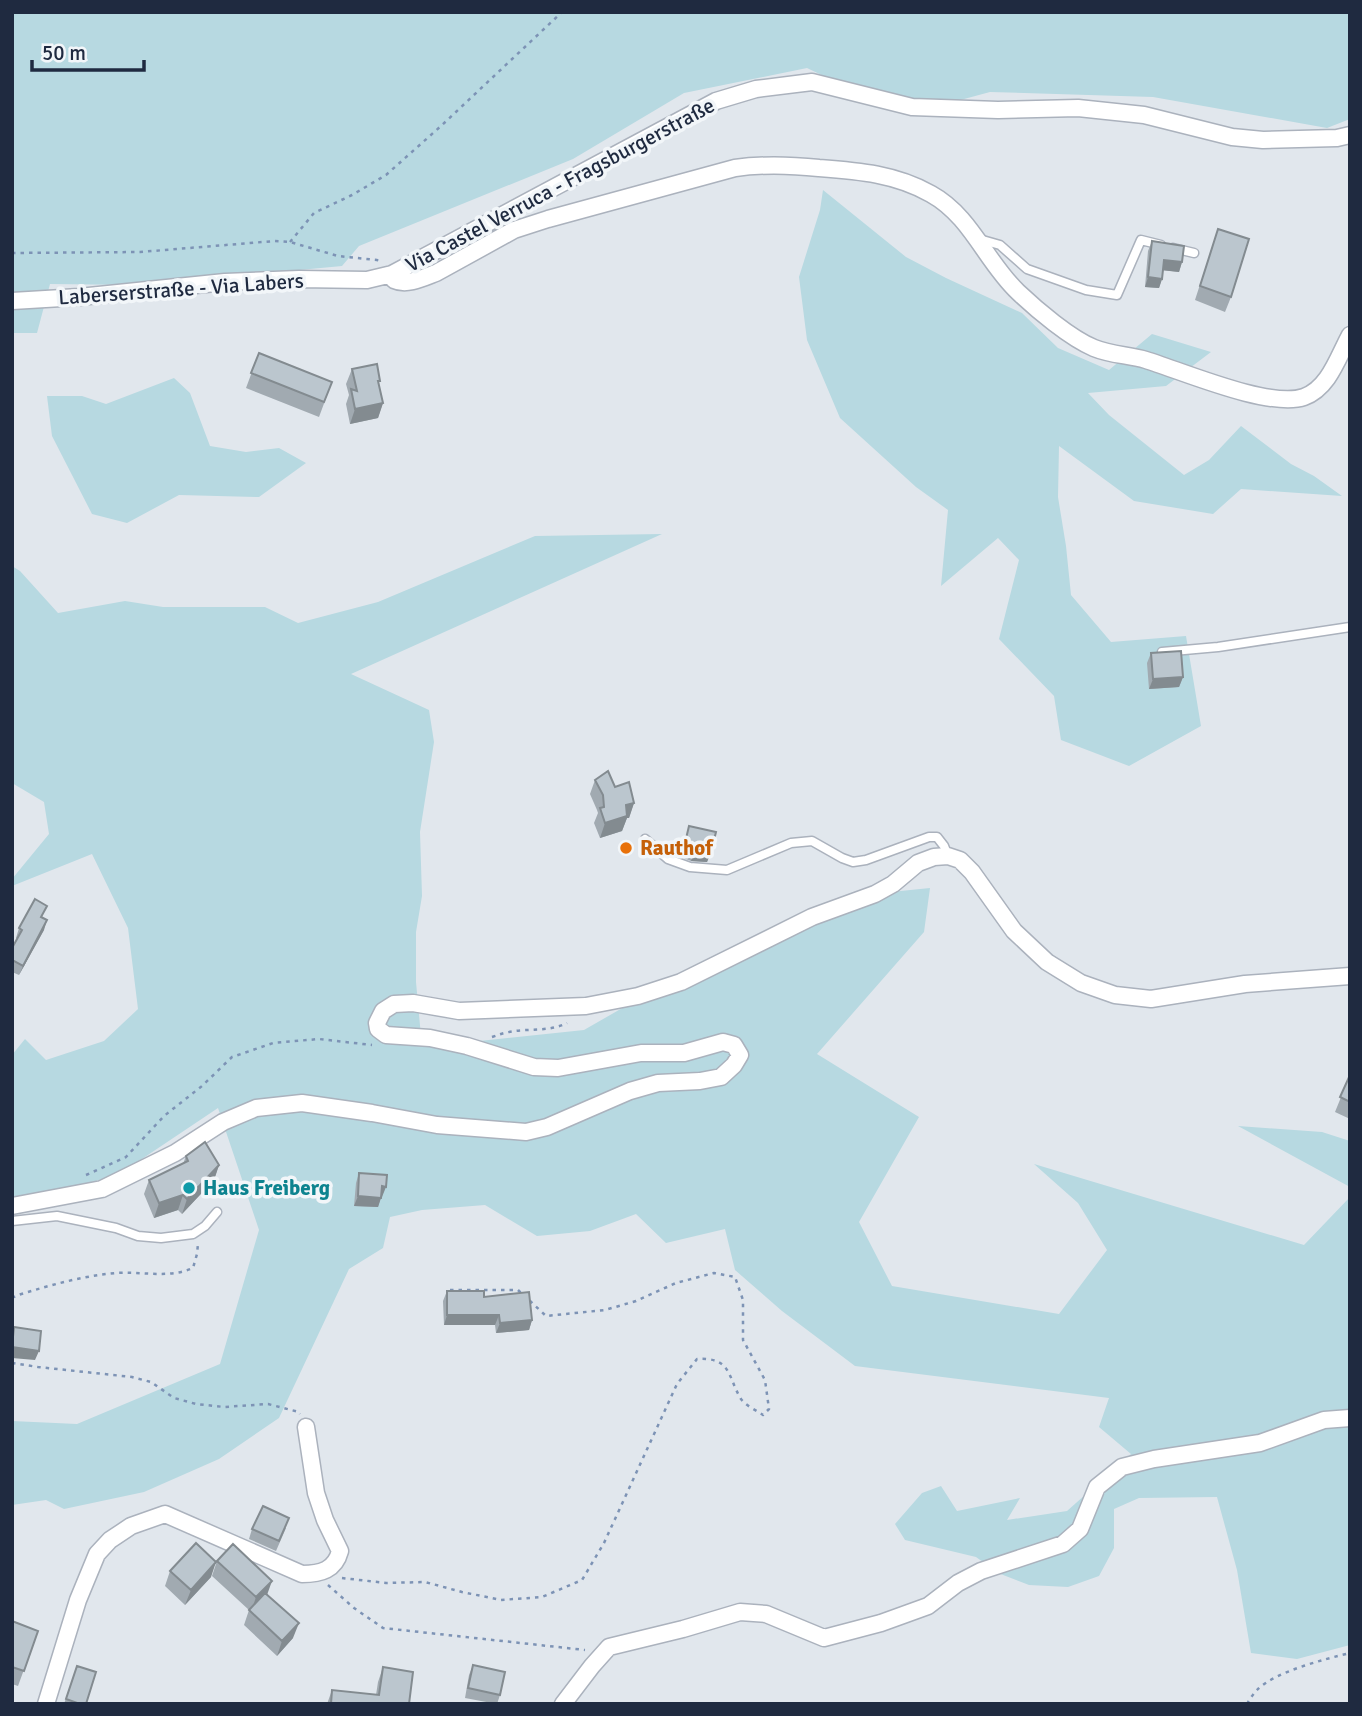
<svg xmlns="http://www.w3.org/2000/svg" width="1362" height="1716" font-family="Signika,sans-serif">
  <rect width="100%" height="100%" fill="#e1e7ed"/>
  <path fill="#b7d9e1" d="M12 12H1350V119L1327 128 1153 97 990 92 905 115 807 68 684 93 573 159 359 246 342 266 137 285 50 284 37 333H12Z
    M823 190 906 257 946 278 1022 313 1058 348 1109 370 1152 334 1211 352 1166 386 1088 393 1109 415 1184 475 1209 460 1241 426 1291 464 1314 476 1342 496 1241 489 1213 514 1134 501 1059 446 1058 497 1066 546 1071 595 1111 642 1186 636 1201 726 1129 766 1061 740 1054 696 999 639 1019 560 998 538 941 586 948 510 916 487 840 418 807 340 799 277 820 210Z
    M174 378 190 393 210 446 246 452 279 448 306 463 259 497 179 495 127 523 92 514 52 436 47 396H82L106 404Z
    M662 534 351 674 429 710 434 742 420 832 422 896 416 932V982L422 1047 584 1030 652 991 891 892 930 888 924 932 817 1054 919 1117 859 1222 892 1286 1059 1314 1107 1250 1078 1203 1034 1164 1304 1245 1350 1197V1645L1297 1659 1251 1653 1237 1570 1217 1497 1139 1498 1114 1509V1548L1099 1576 1068 1587 1029 1585 998 1573 976 1557 905 1540 895 1524 922 1493 941 1486 957 1511 1020 1498 1007 1520 1067 1511 1131 1454 1099 1427 1109 1398 855 1366 782 1311 735 1270 725 1229 666 1243 636 1214 590 1231 537 1236 485 1205 422 1210 390 1217 383 1248 349 1269 279 1418 219 1459 144 1492 64 1509 46 1500 12 1505V1421L77 1424 220 1364 259 1230 218 1108 118 1175 12 1203V1055L25 1039 46 1060 104 1041 138 1009 128 928 92 854 12 886V879L49 834 44 802 12 783V566L20 571 58 613 125 601 163 607H265L298 623 378 602 535 536Z
    M1238 1126 1322 1132 1350 1141V1187Z"/>
  <g fill="none" stroke-linecap="round" stroke-linejoin="round">
    <defs>
      <path id="service" d="M979 239 1000 245 1027 269 1086 290 1117 295 1141 240 1161 245
        M1173 248 1194 253
        M1162 652 1218 647 1350 627
        M645 839 668 859 690 867 727 870 791 843 812 841 842 858 853 862 866 860 929 837H937L944 846 948 856
        M12 1221 57 1216 116 1228 138 1236 161 1238 193 1234 205 1226 217 1212"/>
      <path id="minor" d="M392 274 394 280C407 286 423 278 436 273L514 230 548 219 735 168C763 164 791 165 819 168 859 171 896 174 931 194 971 216 986 262 1018 292 1037 310 1070 338 1094 348 1111 355 1129 355 1146 360 1182 371 1270 409 1304 397 1329 388 1338 357 1350 335
        M12 301 79 297 225 282 299 279 367 280 392 274 716 101 756 89 812 82 912 107 998 110 1078 108 1144 115 1232 137 1263 140 1337 138 1350 135
        M12 1206 102 1189 175 1153 223 1122 256 1108 302 1103 372 1113 437 1125 526 1132 547 1127 630 1091 658 1083 700 1081 721 1077 734 1065 740 1055 734 1045 723 1042 684 1053H641L558 1068 534 1067 467 1046 430 1038 386 1035 378 1029 377 1023 383 1011 394 1004 413 1003 459 1011 586 1006 638 996 681 982 812 917 875 894 893 884 918 863 934 857 948 856 960 860 972 872 1014 931 1047 962 1081 983 1115 995 1151 999 1245 984 1350 976
        M46 1704 78 1600 97 1554 110 1540 131 1526 165 1514 302 1574C321 1574 335 1570 340 1551L325 1520 316 1493 306 1427
        M563 1704 592 1666 609 1647 683 1629 740 1612 766 1614 824 1638 881 1623 928 1606 958 1583 981 1571 1063 1544 1080 1529 1097 1487 1122 1467 1154 1459 1260 1443 1324 1420 1350 1418"/>
    </defs>
    <use href="#service" stroke="#abb2bd" stroke-width="11"/>
    <use href="#minor" stroke="#abb2bd" stroke-width="19"/>
    <path stroke="#7d93b5" stroke-width="2.5" stroke-dasharray="3.5 5" stroke-linecap="butt" d="M290 242 314 213 352 195 386 175 441 126 562 12
      M12 253 140 252 275 241 290 242 338 256 377 260 380 262
      M492 1037C498 1035 503 1033 509 1032 528 1028 550 1032 567 1023
      M86 1175 126 1157 164 1116 202 1086 232 1057 273 1043 319 1039 372 1045
      M450 1290H518L523 1295
      M12 1298 18 1295C51 1285 82 1276 116 1273 142 1271 168 1279 193 1268L197 1254 198 1244
      M12 1363 38 1367 132 1377 151 1382 174 1398 196 1404 224 1407 268 1404 299 1412 300 1414
      M342 1578 386 1583 425 1582 462 1592 501 1600 542 1597 582 1580 604 1543 677 1384 697 1359C732 1357 727 1376 741 1399 746 1406 756 1410 763 1415L769 1409 765 1380 743 1340V1300L735 1277 714 1273 676 1283 636 1301 605 1310 546 1316 528 1299
      M328 1585 354 1608 383 1628 585 1650
      M1247 1704C1250 1699 1253 1694 1257 1690 1274 1672 1325 1659 1350 1653"/>
    <use href="#service" stroke="#fff" stroke-width="8"/>
    <use href="#minor" stroke="#fff" stroke-width="16"/>
  </g>
  <path fill="#a1aab1" d="M1218 229 1231 297 1225 312 1195 300Z
    M1152 241 1182 262 1179 272 1163 270 1162 279 1159 288 1145 287 1148 251Z
    M259 353 332 382 319 417 246 388Z
    M352 369 379 385 383 403 378 418 350 424 346 404 349 395 346 384Z
    M1151 653 1183 677 1179 687 1149 689 1147 663Z
    M595 780 615 787 634 803 629 818H627L622 831 600 838 594 823 598 813 597 810 590 794Z
    M689 826 711 852 707 862 691 861 681 857Z
    M43 918 44 930 19 975 12 972V949L18 939 16 938 19 928Z
    M1350 1075V1119L1335 1112Z
    M186 1156 219 1165 214 1180 182 1214 178 1210 154 1218 144 1194 149 1180 183 1164Z
    M359 1173 382 1197H381L378 1207 354 1206 356 1183Z
    M447 1291 484 1297 532 1320 529 1330 496 1333 495 1325H444L443 1301Z
    M286 1528 276 1551 249 1539 252 1529Z
    M217 1561 267 1594 293 1638 277 1656 244 1625 249 1610 212 1576Z
    M170 1571 211 1577 185 1605 165 1586Z
    M12 1621 38 1631 18 1686 12 1684Z
    M473 1665 500 1695 497 1704 465 1698 469 1675Z
    M77 1666 86 1704H64Z
    M383 1667 409 1704H327L332 1690 376 1695 378 1682Z"/>
  <path fill="#838b90" d="M1164 260 1182 262 1179 272 1160 270Z
    M1148 277 1162 279 1159 288 1145 287Z
    M383 403 378 418 350 424 355 409Z
    M1183 677 1179 687 1149 689 1153 679Z
    M634 803 629 818H627L622 831 600 838 605 823 626 805Z
    M695 851 711 852 707 862 691 861Z
    M47 920 44 930 19 975 23 966Z
    M219 1165 214 1180 182 1214 187 1199Z
    M382 1186 386 1187 382 1197 379 1196Z
    M183 1195 178 1210 154 1218 159 1203Z
    M358 1196 381 1198 378 1207 354 1206Z
    M447 1315H499L495 1325H444Z
    M532 1320 529 1330 496 1333 500 1323Z
    M12 1347 39 1351 35 1360 12 1358Z
    M216 1562 211 1577 185 1605 191 1590Z
    M272 1581 267 1595 251 1612 256 1597Z
    M299 1623 293 1638 277 1656 282 1641Z"/>
  <path fill="#bbc6ce" stroke="#838b90" stroke-width="2" d="M1218 229 1249 239 1231 297 1200 286Z
    M1152 241 1184 246 1182 262 1164 260 1162 279 1148 277Z
    M259 353 332 382 324 402 251 373Z
    M377 364 380 381H378L383 403 355 409 351 389 357 391 352 369Z
    M1181 651 1183 677 1153 679 1151 653Z
    M608 771 615 787 629 782 634 803 626 805 627 816 605 823 600 808 604 807 603 795 595 780Z
    M689 826 716 832 711 852 695 851 684 847Z
    M35 899 47 906 41 917 47 920 23 966 12 960V948L22 930 19 928Z
    M1350 1075V1102L1340 1097Z
    M205 1142 219 1165 187 1199 183 1195 159 1203 149 1180 188 1161 186 1156Z
    M359 1173 387 1175 386 1187 382 1186 381 1198 358 1196Z
    M447 1291H484V1297L529 1292 532 1320 500 1323 499 1315H447Z
    M14 1327 41 1331 39 1351 12 1347Z
    M263 1506 289 1518 279 1541 252 1529Z
    M196 1543 216 1562 191 1590 170 1571Z
    M233 1544 272 1581 256 1597 217 1561Z
    M265 1593 299 1623 282 1641 249 1610Z
    M12 1621 38 1631 24 1671 12 1667Z
    M473 1665 505 1672 500 1695 468 1688Z
    M77 1666 96 1672 86 1704H80L66 1699Z
    M383 1667 413 1672 409 1704H331L332 1690 379 1695Z"/>
  <circle fill="#e8710a" stroke="#f2f6f9" stroke-width="2.5" cx="626" cy="848" r="7"/>
  <circle fill="#0f9aa8" stroke="#f2f6f9" stroke-width="2.5" cx="189" cy="1188" r="7"/>
  <g text-anchor="middle" dominant-baseline="central" stroke-width="7" stroke-linejoin="round" paint-order="stroke">
    <g font-size="21" fill="#1f2a40" stroke="#f2f6f9">
      <text transform="translate(560 185) rotate(-28)">Via Castel Verruca - Fragsburgerstraße</text>
      <text transform="translate(181 289) rotate(-4)">Laberserstraße - Via Labers</text>
    </g>
    <g font-size="21" font-weight="bold" fill="#c56008" stroke="#f2f6f9" text-anchor="start">
      <text x="640" y="848">Rauthof</text>
    </g>
    <g font-size="21" font-weight="bold" fill="#0d838f" stroke="#f2f6f9" text-anchor="start">
      <text x="203" y="1188">Haus Freiberg</text>
    </g>
  </g>
  <rect width="1362" height="1716" fill="none" stroke="#1f2a40" stroke-width="28"/>
  <path d="M32 60v10h112v-10" fill="none" stroke="#1f2a40" stroke-width="3.5"/>
  <text x="42" y="60" font-size="21" fill="#1f2a40" stroke="#f2f6f9" stroke-width="5" paint-order="stroke">50 m</text>
</svg>
